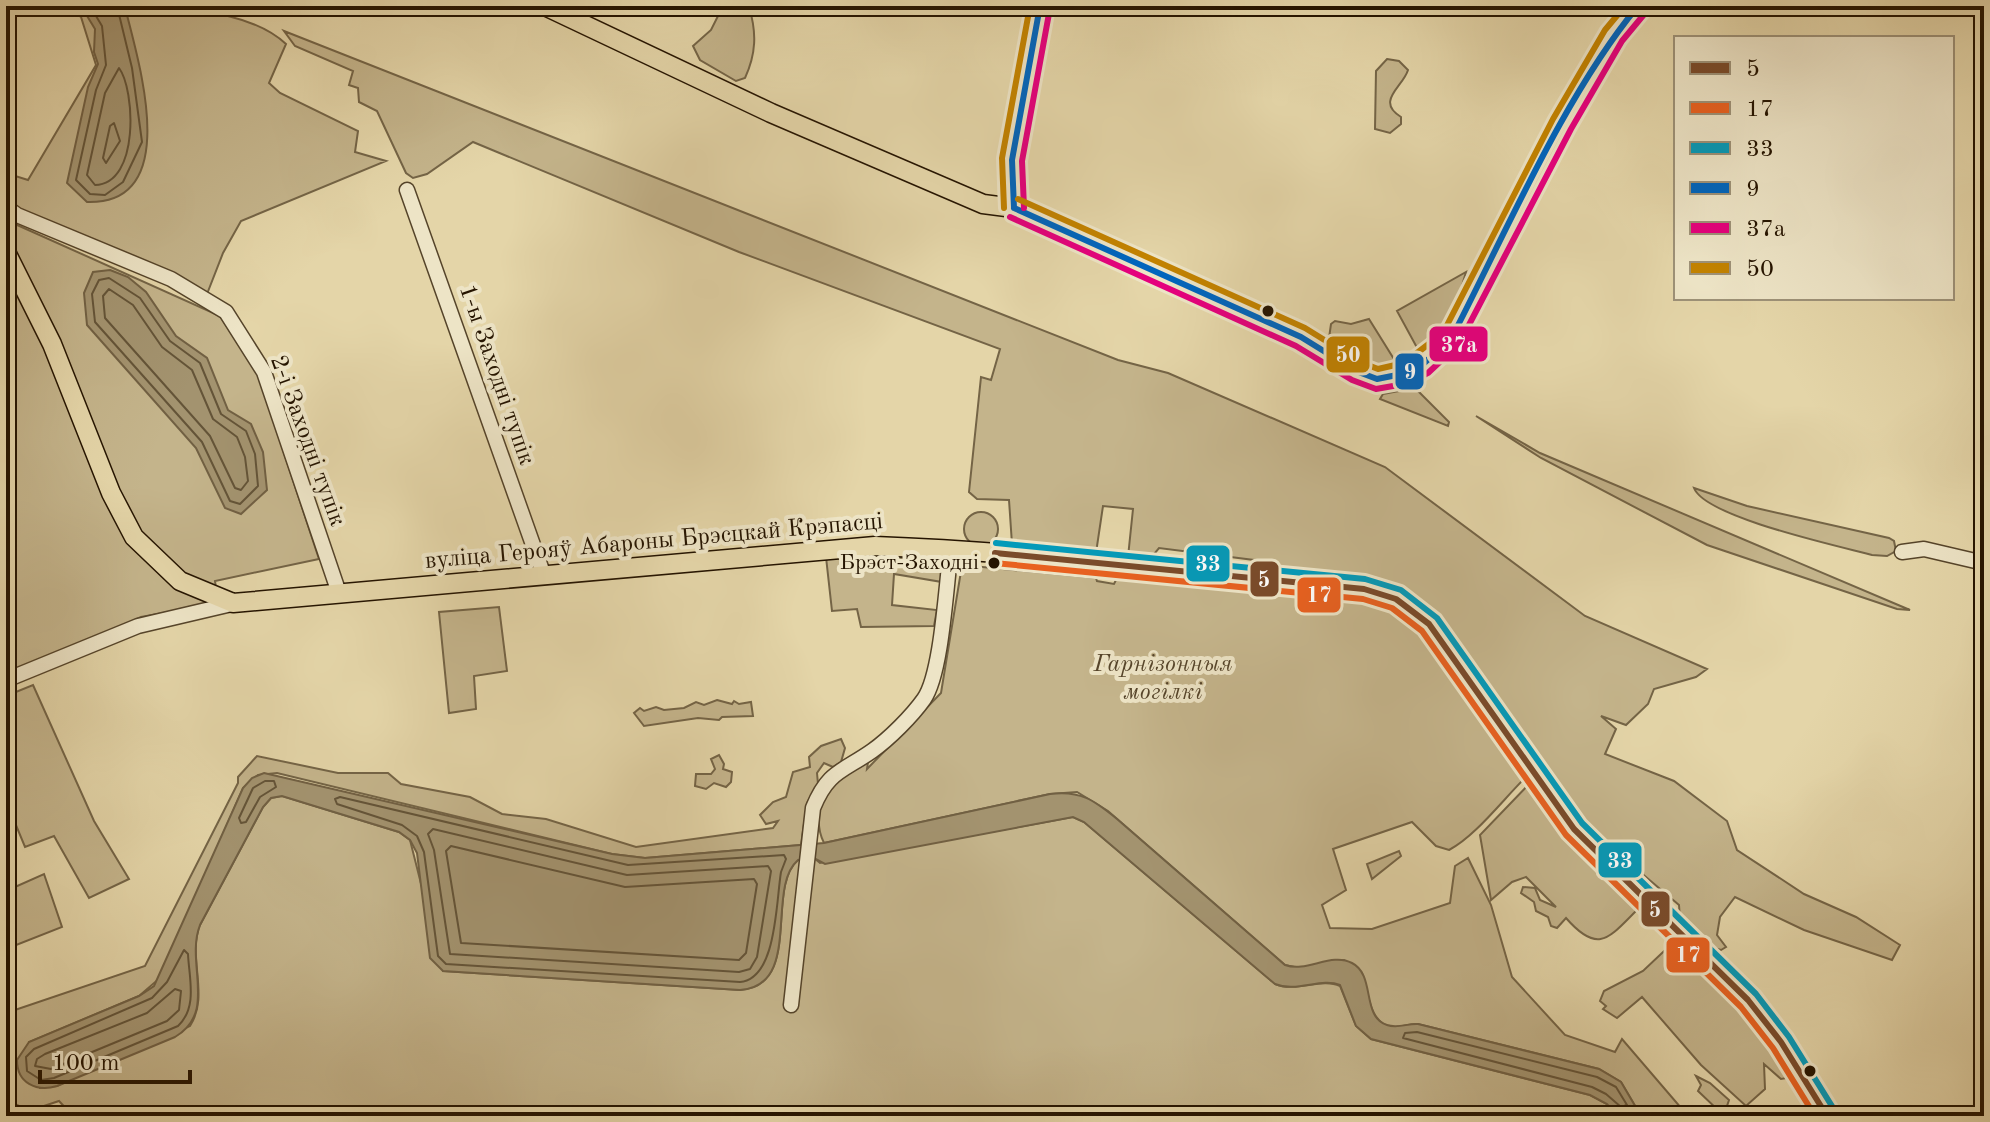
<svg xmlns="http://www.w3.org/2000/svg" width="1990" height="1122" font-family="'Old Standard TT',serif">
  <rect width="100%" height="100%" fill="#e4d5a8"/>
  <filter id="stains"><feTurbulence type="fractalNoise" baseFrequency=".0025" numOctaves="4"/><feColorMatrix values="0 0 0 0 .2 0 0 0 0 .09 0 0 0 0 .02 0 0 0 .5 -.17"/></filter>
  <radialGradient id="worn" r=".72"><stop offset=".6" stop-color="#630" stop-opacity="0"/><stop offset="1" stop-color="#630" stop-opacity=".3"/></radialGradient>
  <path fill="#c4b48b" stroke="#746446" stroke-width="2" d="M62 6C129 6 240 0 286 44L269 83 280 93 358 131 355 152 386 161 241 221 223 253 207 294 20 209 6 200V173L28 180 96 65 81 17Z
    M723 6 749 7C757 33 756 54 745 78L736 81 700 60 693 46 711 30Z
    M1439 6H1486L1474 15 1442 11Z
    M284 31 1118 360 1168 373 1385 467 1585 616 1707 669 1696 677 1654 689 1648 704 1626 725 1601 716 1616 729 1605 754 1674 781 1727 821 1737 850 1804 894 1856 917 1900 945 1892 960 1804 930 1735 897 1720 917 1717 935 1726 947 1721 950 1711 947 1680 919 1679 905 1594 833 1542 768 1443 628 1416 602 1268 575 1254 560 1159 548 1150 559 1128 557 1133 509 1103 506 1096 553 1012 544 1009 500 977 499 969 492 981 377 991 380 1000 349 739 252 473 142 427 174 413 178 406 173 377 111 359 102 358 88 349 85 353 71 295 46Z
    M1387 59 1399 61 1408 70C1403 87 1375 101 1401 117V124L1390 133 1375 129 1376 71Z
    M6 220 220 316 258 374 319 559 215 581 218 603 141 617 6 678Z
    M1466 272C1457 304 1448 333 1421 355L1397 311Z
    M1369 319 1397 364C1374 372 1347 351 1329 338L1331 324 1335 321 1351 324Z
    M1415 388 1449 422 1448 426 1380 399 1383 394Z
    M1476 416 1540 453 1910 610 1897 609 1707 545 1541 458Z
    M1694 488 1747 506 1889 538 1894 541 1896 551 1887 556 1872 555C1838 546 1705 517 1694 488Z
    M964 529a17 17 0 1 1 34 0a17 17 0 1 1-34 0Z
    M875 555 945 562 942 582 894 574 892 605 937 610 934 626 861 627 857 609 832 611 826 557Z
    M962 565 1096 578 1097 581 1114 584 1117 578 1365 599 1406 614 1430 633 1529 774C1504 798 1476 836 1449 850L1436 846 1412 822 1333 849 1346 890 1322 905 1330 928 1372 929 1450 903 1455 866 1468 858 1491 905 1512 977 1565 1035 1615 1052 1622 1039 1688 1116H1641L1621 1082 1599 1069 1418 1024C1409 1023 1401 1028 1392 1027 1369 1024 1368 990 1362 973L1344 960 1299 968 1285 965 1108 811 1077 792 1050 794 824 843C815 825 819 804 828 786 833 777 859 768 868 762L867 769 941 693Z
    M499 607 507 671 474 676 476 709 449 713 439 612Z
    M33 685 94 821 129 879 89 898 54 836 25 847 6 801V696Z
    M717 700 732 704 734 701 739 704 751 702 753 716 722 717 719 720 698 718 644 726 634 713 640 708 644 711 656 707 664 710 684 708 696 702 704 705Z
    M841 739 845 748 841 762 833 767 824 763 817 773 818 784 807 803 801 845 645 858 612 854 277 773 258 775 243 788 160 978 139 996 29 1042 40 1088 57 1086 190 1026C210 995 187 958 200 925L263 807 271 798 282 796 399 832 410 840 443 971 740 990C803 986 765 888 798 860L814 858 820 863 1073 817 1084 822 1275 984C1297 993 1321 977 1340 986L1356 1026 1371 1039 1590 1095 1607 1104 1617 1116H73L59 1101 29 1111 11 1102 6 1092V1013L145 966 238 783V777L257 756 338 773H388L401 784 470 797 502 814 546 819 636 847 773 828 778 821 766 824 760 815 773 802 786 797 793 772 810 767 809 757 821 746Z
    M719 755 724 764 723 769 732 772 731 782 726 787 714 783 706 789 695 786 696 774H711L715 769 711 759Z
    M1533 780 1641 906C1610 936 1600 957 1566 918L1557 928 1551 926 1548 917 1536 911 1534 902 1521 893 1523 887 1535 888 1540 900 1556 907 1526 877 1512 882 1491 900 1480 835Z
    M1399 851 1401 856 1372 879 1367 864Z
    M44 874 62 927 6 949V891Z
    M1679 937 1766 1030 1793 1077 1781 1079 1764 1064 1765 1089 1746 1106 1701 1065 1642 997 1617 1018 1603 1009 1606 1006 1600 1001 1604 991 1643 971Z
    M1696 1076 1710 1083 1729 1100 1727 1106H1736L1739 1114 1709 1116 1718 1110 1698 1091 1701 1085Z"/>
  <path fill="#a3936f" stroke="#716043" stroke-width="2" d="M81 6H123L126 11C139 64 183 205 87 202L67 183 88 87 98 64 94 52 95 29Z
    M110 270 128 277 146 292 176 336 207 358 228 410 251 424 263 452 267 490 241 514 225 508 196 448 87 325 84 293 93 272Z
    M264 773 612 854 645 858 824 843 1050 794C1080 790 1094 800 1117 819L1285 965C1307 973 1331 952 1352 963 1376 975 1361 1017 1387 1025 1398 1029 1408 1023 1418 1024L1599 1069 1621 1082 1641 1116H1617L1607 1104 1590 1095 1371 1039 1356 1026 1340 985C1321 977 1297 993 1275 984L1084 822 1073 817 825 864 814 858 798 860C765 888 803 986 740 990L443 971 430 958 417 853 410 840 399 832 282 796 271 798 263 807 200 925C185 963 218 1012 175 1037L57 1086C36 1092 17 1083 17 1060L29 1042 139 996 154 986 243 788 252 778Z"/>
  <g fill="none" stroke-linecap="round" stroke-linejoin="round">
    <path stroke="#645438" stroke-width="2" d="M90 6 102 26 106 65 96 90 76 180 90 194 105 195 123 182 142 142 132 68 117 6
      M119 68C135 89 140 184 95 185L87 175 105 93Z
      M114 123 120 141 106 163 103 158 110 126Z
      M109 278 140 298 170 341 200 363 221 414 246 431 255 454 258 486 240 504 230 501 202 442 95 322 92 294 99 280Z
      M109 289 133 305 162 347 192 370 213 419 237 437 245 457 248 481 241 490 235 488 210 436 105 318 103 296Z
      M265 781H274L276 787 260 797 246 822 241 823 239 818 253 788Z
      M340 797 628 865 784 855 786 859 781 872C776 901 777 979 740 982L446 964 438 956 424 852 417 836 402 825 337 804 335 799Z
      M433 829 627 875 768 866 771 871 757 957 750 969 739 972 450 954 434 850 428 834Z
      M451 846 625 887 754 879 757 884 746 953 739 960 461 943 446 851Z
      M184 950 188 954C189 978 198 1007 178 1026L54 1078 41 1080 27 1071 26 1057 34 1049 152 998 167 982Z
      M175 989 181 991 179 1010 167 1021 51 1069 35 1066 37 1059 45 1054 147 1013Z
      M1417 1032 1597 1077 1616 1087 1627 1105 1621 1107 1606 1094 1592 1087 1403 1038 1405 1033Z"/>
    <defs>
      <path id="minor" d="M407 190 543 573
        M6 207 17 215 171 279 226 312 264 372 339 593
        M1014 208 1012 160 1040 6
        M1902 552 1924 549 1984 563
        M6 680 138 626 236 603
        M791 1005 813 808C828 771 842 772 872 751 889 739 912 716 924 699 942 673 946 584 951 549"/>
      <path id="major" d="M545 6 771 113 983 204 1014 208 1301 337 1356 371 1377 379 1407 373 1422 365 1451 339 1562 124 1614 35 1638 6
        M6 252 52 344 111 493 134 537 180 581 233 603 875 546C1038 552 1201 573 1364 589 1396 594 1417 608 1437 633L1574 829 1748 1000 1781 1042 1827 1116"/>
    </defs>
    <use href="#minor" stroke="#55442a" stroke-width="17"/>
    <use href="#major" stroke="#251400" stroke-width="21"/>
    <use href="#minor" stroke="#ede4c6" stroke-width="14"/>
    <use href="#major" stroke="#e4d5a8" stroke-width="18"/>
    <defs>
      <path id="bus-1" d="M995 553 1364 589 1396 599 1429 624 1574 829 1748 1000 1781 1042 1827 1116"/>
      <path id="bus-2" d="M994 563 1363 599 1392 608 1422 631 1566 835 1741 1007 1773 1048 1815 1116"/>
      <path id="bus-3" d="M996 543 1365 579 1401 590 1437 618 1582 823 1756 994 1789 1037 1835 1111"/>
      <path id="bus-4" d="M1014 208 1301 337 1356 371 1377 379 1407 373 1422 365 1451 339C1506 233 1563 97 1638 6
        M1014 208 1012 160 1040 6"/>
      <path id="bus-5" d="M1024 208 1022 161 1050 8
        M1010 217 1296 346 1352 380 1376 389 1410 383 1428 373 1459 344 1571 129 1622 41 1646 12"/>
      <path id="bus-6" d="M1018 199 1305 328 1360 362 1378 369 1404 363 1443 333 1553 119 1605 30 1625 6
        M1004 208 1002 158 1030 6"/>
    </defs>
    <use href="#bus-1" stroke="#ede4c6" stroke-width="12"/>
    <use href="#bus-2" stroke="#ede4c6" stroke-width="12"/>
    <use href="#bus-3" stroke="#ede4c6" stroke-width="12"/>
    <use href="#bus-4" stroke="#ede4c6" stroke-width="12"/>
    <use href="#bus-5" stroke="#ede4c6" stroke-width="12"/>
    <use href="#bus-6" stroke="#ede4c6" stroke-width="12"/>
    <use href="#bus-1" stroke="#7a4b2a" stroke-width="6"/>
    <use href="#bus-2" stroke="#e86120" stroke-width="6"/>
    <use href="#bus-3" stroke="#049ab9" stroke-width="6"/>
    <use href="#bus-4" stroke="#0065bd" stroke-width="6"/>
    <use href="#bus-5" stroke="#e5007d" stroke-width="6"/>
    <use href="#bus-6" stroke="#c28200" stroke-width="6"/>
  </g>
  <g fill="#251400" stroke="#ede4c6" stroke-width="3">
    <circle cx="1268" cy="311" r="7"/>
    <circle cx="994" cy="563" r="7"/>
    <circle cx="1810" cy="1071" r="7"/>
  </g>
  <g text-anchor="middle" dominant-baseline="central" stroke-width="8" stroke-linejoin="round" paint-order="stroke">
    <g font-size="22" fill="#251400" stroke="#ede4c6" text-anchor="end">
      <text x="979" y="563">Брэст-Заходні</text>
    </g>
    <g font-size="24" fill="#251400" stroke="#ede4c6">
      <text transform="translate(496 375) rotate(71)">1-ы Заходні тупік</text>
      <text transform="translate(307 441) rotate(70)">2-і Заходні тупік</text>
      <text transform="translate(654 542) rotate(-5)">вуліца Герояў Абароны Брэсцкай Крэпасці</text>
    </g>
    <g font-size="24" font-style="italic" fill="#55442a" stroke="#ede4c6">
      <text x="1163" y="665">Гарнізонныя<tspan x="1163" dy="28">могілкі</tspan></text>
    </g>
  </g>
  <g stroke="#ede4c6" stroke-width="3">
    <rect x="1428" y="325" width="61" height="38" rx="8" fill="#e5007d"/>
    <rect x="1325" y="335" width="46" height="39" rx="8" fill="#c28200"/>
    <rect x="1394" y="352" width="31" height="39" rx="8" fill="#0065bd"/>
    <rect x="1185" y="544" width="46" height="39" rx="8" fill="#049ab9"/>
    <rect x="1249" y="560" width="31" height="38" rx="8" fill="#7a4b2a"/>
    <rect x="1296" y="576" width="46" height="38" rx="8" fill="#e86120"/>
    <rect x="1597" y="841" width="46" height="38" rx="8" fill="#049ab9"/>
    <rect x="1640" y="890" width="31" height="38" rx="8" fill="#7a4b2a"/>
    <rect x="1665" y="936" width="46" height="38" rx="8" fill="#e86120"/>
  </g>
  <g font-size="22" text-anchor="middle" font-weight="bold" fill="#fff">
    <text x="1459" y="352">37а</text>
    <text x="1348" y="362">50</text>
    <text x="1410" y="379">9</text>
    <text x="1208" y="571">33</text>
    <text x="1264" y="587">5</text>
    <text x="1319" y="602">17</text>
    <text x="1620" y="868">33</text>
    <text x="1655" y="917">5</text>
    <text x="1688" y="962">17</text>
  </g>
  <rect width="1990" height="1122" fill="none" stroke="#e4d5a8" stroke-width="32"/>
  <rect x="8" y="8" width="1974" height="1106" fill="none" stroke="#251400" stroke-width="4"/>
  <rect x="16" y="16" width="1958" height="1090" fill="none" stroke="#251400" stroke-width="2"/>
  <rect x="1674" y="36" width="280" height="264" fill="#ede4c6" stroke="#9d9177" stroke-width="2"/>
  <rect x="1690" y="62" width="40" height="12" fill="#7a4b2a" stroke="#9d9177" stroke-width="2"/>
  <text x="1746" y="76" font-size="24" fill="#251400">5</text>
  <rect x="1690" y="102" width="40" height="12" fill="#e86120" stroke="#9d9177" stroke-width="2"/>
  <text x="1746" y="116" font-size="24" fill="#251400">17</text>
  <rect x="1690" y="142" width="40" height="12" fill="#049ab9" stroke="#9d9177" stroke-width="2"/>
  <text x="1746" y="156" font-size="24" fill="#251400">33</text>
  <rect x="1690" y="182" width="40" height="12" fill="#0065bd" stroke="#9d9177" stroke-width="2"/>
  <text x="1746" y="196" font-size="24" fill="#251400">9</text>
  <rect x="1690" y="222" width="40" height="12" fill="#e5007d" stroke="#9d9177" stroke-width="2"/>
  <text x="1746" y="236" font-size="24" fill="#251400">37а</text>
  <rect x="1690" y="262" width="40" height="12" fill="#c28200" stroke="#9d9177" stroke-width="2"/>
  <text x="1746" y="276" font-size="24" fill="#251400">50</text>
  <path d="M40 1070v12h150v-12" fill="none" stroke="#251400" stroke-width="4"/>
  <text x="52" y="1070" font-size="24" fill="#251400" stroke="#ede4c6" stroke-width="6" paint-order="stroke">100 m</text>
  <rect width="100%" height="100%" filter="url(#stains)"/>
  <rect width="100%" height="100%" fill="url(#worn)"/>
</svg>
